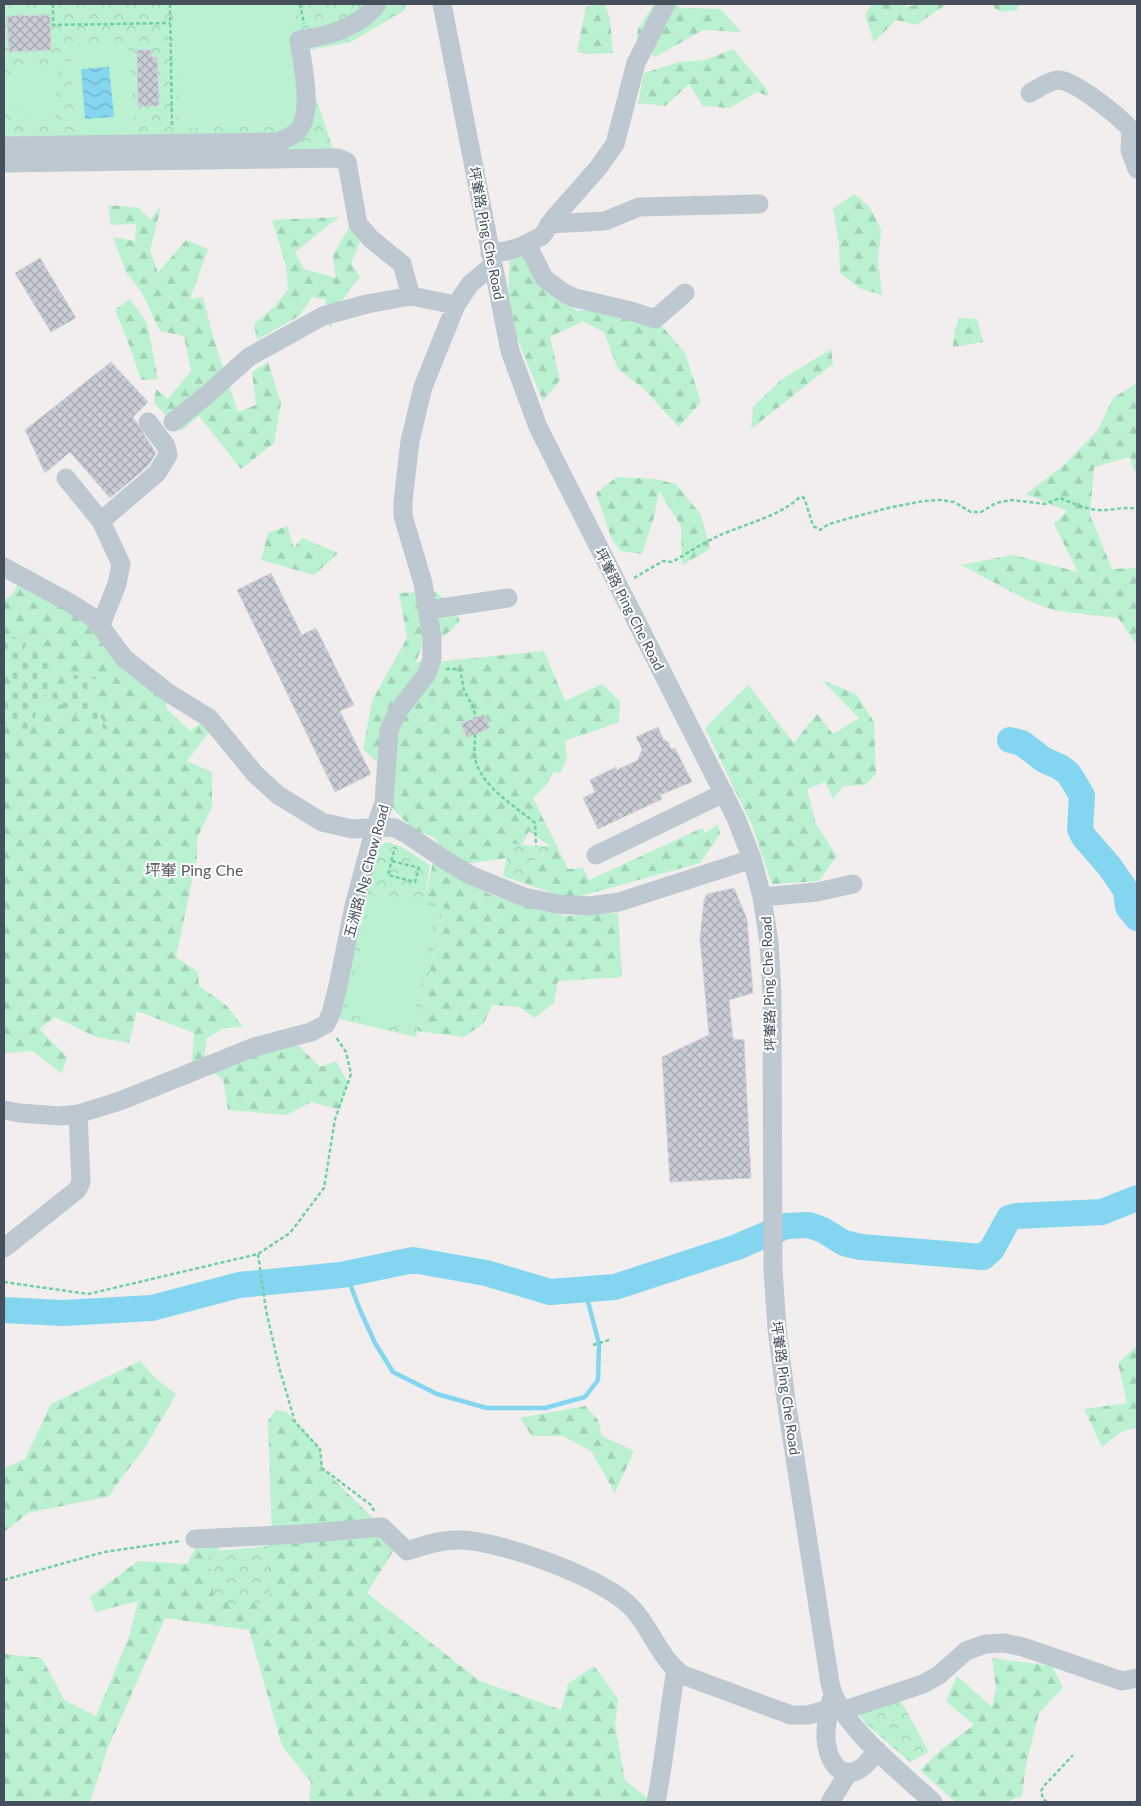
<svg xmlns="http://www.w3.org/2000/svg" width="1141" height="1806" font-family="Lato,'Noto Sans SC',sans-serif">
  <defs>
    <pattern id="forest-firs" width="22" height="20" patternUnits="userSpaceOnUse" patternTransform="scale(1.25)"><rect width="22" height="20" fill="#b9f1d1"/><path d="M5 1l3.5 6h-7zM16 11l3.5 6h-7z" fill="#a0d0b6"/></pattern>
    <pattern id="cemetery-stones" width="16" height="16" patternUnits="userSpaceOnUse" patternTransform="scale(1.25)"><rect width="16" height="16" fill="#b9f1d1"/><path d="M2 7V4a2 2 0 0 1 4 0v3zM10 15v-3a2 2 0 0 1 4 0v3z" fill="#a0d0b6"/></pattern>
    <pattern id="park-crowns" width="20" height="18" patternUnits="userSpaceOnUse" patternTransform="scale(1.25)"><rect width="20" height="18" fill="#b9f1d1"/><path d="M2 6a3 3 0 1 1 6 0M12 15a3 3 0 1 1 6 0" fill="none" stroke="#a0d0b6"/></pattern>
    <pattern id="water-waves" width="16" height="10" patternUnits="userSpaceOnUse" patternTransform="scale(1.25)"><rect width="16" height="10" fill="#84d6f0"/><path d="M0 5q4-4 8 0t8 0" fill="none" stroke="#6eb0c6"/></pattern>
    <pattern id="building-cross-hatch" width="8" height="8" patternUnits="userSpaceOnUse" patternTransform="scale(1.25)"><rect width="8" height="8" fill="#c9ccd4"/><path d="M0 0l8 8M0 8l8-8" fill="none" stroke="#a5a8af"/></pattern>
  </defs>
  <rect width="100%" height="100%" fill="#f1eeed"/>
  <path fill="url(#forest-firs)" d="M596 4H605L610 19 613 53 590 54 577 52 586 7Z
    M654 4H674L682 8 721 9 741 32 703 30 655 57 636 44 638 29Z
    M872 4H905V7L922 4H942L944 6 916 25 896 20 874 42 865 15Z
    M992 4H1019L1017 10 1002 12 995 9Z
    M733 49 765 87 769 96 757 92 730 108 703 106 689 84 665 106 638 103 644 73 679 62 705 60Z
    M854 194 869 206 881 229 878 261 882 295 861 289 840 273 839 243 833 209Z
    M108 205 139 208 150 220 161 206 150 251 158 273 186 240 208 249 190 299 203 297 213 337 238 412 256 405 252 372 268 362 281 403 274 443 241 469 199 416 181 431 154 403 156 389 168 399 191 371 184 336 160 331 142 293 126 272 113 237 135 241 136 224 111 225Z
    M339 217 295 252 304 269 336 278 333 255 352 222 360 242 351 263 360 277 345 296 330 329 325 299 312 297 299 316 257 340 254 324 275 306 288 289 286 265 272 220Z
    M542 254 546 290 577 311 644 305 685 353 701 402 679 427 643 388 618 369 604 332 583 321 550 337 560 380 543 401 507 314 510 258Z
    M130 299 147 323 158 379 141 380 126 336 115 310Z
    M959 318 977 319 983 342 953 347 955 329Z
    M831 349 833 364 751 429 753 407 781 380Z
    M1137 383V471H1134L1130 457 1094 467 1090 515 1112 569 1137 568V645L1118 618 1056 611 1029 601 961 565 1013 555 1078 572 1054 524 1067 511 1026 494 1063 466 1098 430 1113 398Z
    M617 477 655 479 676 484 701 515 710 549 682 565 681 526 659 491 654 517 642 554 621 551 612 540 596 493Z
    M287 526 294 548 302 538 338 553 314 575 261 560 268 533Z
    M21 577 84 612 167 692 166 708 190 731 206 719 213 727 187 761 212 772V807L197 838V857L176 957 198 972 199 986 226 1005 243 1027 224 1028 207 1038 204 1055 227 1058 279 1046H299L320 1067 336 1061 348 1083 339 1109 311 1102 287 1115 228 1110 223 1079 205 1067 192 1062 194 1033 137 1011 129 1043 96 1037 55 1017 39 1029 67 1057 62 1074 33 1051 4 1053V600L13 594Z
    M436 592 453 608 460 621C450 632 439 642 424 641L416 662H436L544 651 565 701 602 684 620 701 619 722 565 741 567 759 560 773 554 772 547 784 533 798 568 869 583 868 589 880 702 828 705 833 718 824 720 834 700 863 570 899 523 883 527 865 553 848 529 831 516 857 470 863 457 866 446 859 435 838 413 829 394 810 387 799 379 764 363 749 372 701 407 638 399 593Z
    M822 680 856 694 874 722 876 774 865 785 843 786 833 799 825 782 807 789 816 824 837 856 819 881 772 884 752 825 705 728 748 685 794 743 817 714 833 734 859 718Z
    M433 863 491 895 564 916 618 913 622 977 558 981 554 1003 534 1018 520 1007 492 1005 484 1023 464 1037 417 1031 445 901 425 896Z
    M1137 1346V1427L1121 1432 1102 1447 1084 1409 1127 1403 1118 1363Z
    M140 1361 156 1379 176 1394 146 1446 114 1488 110 1496 28 1513 4 1532V1468L25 1459 51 1404Z
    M585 1406 598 1420 602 1436 634 1451 615 1493 591 1451 563 1436H532L520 1418Z
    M276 1410 287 1412 320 1449 322 1468 382 1527 395 1548 367 1593 480 1681 561 1710 568 1684 594 1666 618 1699 615 1724 625 1780 652 1802H309L311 1782 282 1746 249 1630 165 1618 107 1750 90 1802H4V1654L42 1658 64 1700 96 1716 129 1637 138 1601 96 1612 90 1597 138 1561 187 1564 201 1538 216 1537 222 1568 261 1570 272 1535 268 1421Z
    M992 1658 1052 1666 1063 1688 1039 1713 1026 1764 1022 1796 1007 1802H955L920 1770 942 1749 974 1725 946 1701 957 1676 992 1707 996 1688Z"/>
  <path fill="url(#cemetery-stones)" d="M12 636 26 643 21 660 37 650 55 660 46 681 73 693 74 675 96 677 90 699 111 735 45 695 26 735 4 722 15 682 4 655V644Z"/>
  <path fill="url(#park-crowns)" d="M4 4H407L405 10 351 42 310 50 305 56 310 81 335 154 4 159Z
    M387 842 402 847 430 865 425 895 445 900 416 1037 339 1019 378 846Z
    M510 843 531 846H552L553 848 527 865 523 883 503 876Z
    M268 1546 270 1603 228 1605 227 1595 214 1597 208 1552Z
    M897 1694 929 1752 910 1762 866 1724 859 1714Z"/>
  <path fill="#b9f1d1" d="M297 4 294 31 300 109 290 123 179 129 176 5Z
    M128 42 135 128 124 133 75 136 71 78 64 73 63 62 71 61 70 46Z
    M27 65 58 66 55 121 25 119V108H4V75L26 76Z
    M372 892 437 907 412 1027 346 1014Z"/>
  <path fill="url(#water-waves)" d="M109 67 114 117 85 119 81 69Z"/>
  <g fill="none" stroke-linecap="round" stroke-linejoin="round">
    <path stroke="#84d6f0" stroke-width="4.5" d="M346 1274 360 1310 375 1343 393 1372 437 1394 487 1408H545L585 1397 598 1380 599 1344 585 1290"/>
    <path stroke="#84d6f0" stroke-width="26" d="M1010 740 1022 743 1044 760 1060 767 1068 773 1074 782 1082 796 1080 829 1084 837 1110 867 1123 886 1126 891 1128 907 1137 918
      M4 1310 63 1313 152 1308 239 1285 341 1275 413 1260 486 1273 550 1292 615 1287 737 1247 786 1226 809 1225 823 1230 844 1243 861 1247 983 1257 992 1249 1009 1218 1016 1216 1102 1212 1137 1198"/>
  </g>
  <path fill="url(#building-cross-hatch)" stroke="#d1d3da" d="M50 15 51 50 9 52 7 16Z
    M137 50H151L152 57H157L159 106H138Z
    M40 258 76 318 51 332 15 273Z
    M111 362 148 402 133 417 156 453 148 466 110 498 70 452 45 473 25 430Z
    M271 573 302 635 316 628 354 705 340 711 371 774 335 792 237 590Z
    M484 714 490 728 467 738 461 724Z
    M658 727 663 739 668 742 671 749 675 748 692 782 660 795 662 799 598 829 583 798 595 792 590 780 616 767 617 770 638 760 642 749 636 737Z
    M734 888 747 919 753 993 729 1000 733 1039 744 1040 751 1178 670 1182 662 1057 709 1035 700 939 704 900 707 894Z"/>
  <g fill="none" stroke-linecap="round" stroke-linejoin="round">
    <path stroke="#70d0a4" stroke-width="2.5" stroke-dasharray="4 2.5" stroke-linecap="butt" d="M53 4V25L170 23
      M170 4 172 127
      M300 4 304 24
      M634 578 663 561 672 562C686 554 701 544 716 537 743 524 777 518 800 497H803L805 500 813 526 820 530 829 524 850 518 888 508 924 501 941 500 954 502 971 512H981L996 503 1012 500 1045 504 1060 498C1072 503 1085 509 1098 510 1111 511 1124 506 1137 509
      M446 669H460L464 691 474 708 475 718
      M475 734C475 742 474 750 475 758 481 787 514 805 535 823L536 846
      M392 861 419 868 415 882 388 875 395 847
      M258 1254 266 1310 279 1367 295 1422 320 1449 322 1468 371 1505 374 1511
      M4 1282 88 1294 258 1254 290 1233 324 1188 335 1119 351 1074 346 1052 336 1037
      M593 1345 609 1340
      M4 1580 104 1552 180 1541
      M1047 1802 1043 1799 1041 1791 1044 1786 1073 1755
      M1135 1802 1137 1801"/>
    <path stroke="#bdc8d1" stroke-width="19" d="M442 4 510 351 538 427 736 818 752 859 762 897 769 942 772 993 773 1270 777 1328 786 1400 830 1683C838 1724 902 1773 933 1802
      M1030 93C1039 88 1048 81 1058 80 1075 80 1120 117 1131 130L1130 150 1137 169
      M4 146 278 142C285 139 296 135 300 128 313 108 302 63 299 40 326 37 360 27 377 4
      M4 163 338 158 347 162 358 224 371 239 402 264 411 296
      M549 224 605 221 639 207 759 204
      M527 244 544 278 564 293 575 298 631 311 655 319 685 293
      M490 253 506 251 520 247 542 236 554 218 598 168 615 144 636 63 666 4
      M173 422 208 394 249 357 323 316 367 304 411 296 456 305
      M66 478 101 521 121 564 117 584 101 625
      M101 521 157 473 168 455 166 446 148 422
      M4 567 72 604 95 619 124 658 167 692 209 718 255 774 278 795 322 822 352 829 385 827 395 828 408 835 445 860 470 875 524 897 557 904 590 906 619 902 752 859
      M428 610 508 598
      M596 855 724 793
      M762 897 817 892 853 884
      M4 1110 19 1113 60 1116 78 1114 120 1101 254 1047 311 1032 326 1024 331 1013 338 986 354 906 375 828 384 803 389 730 398 711 427 674 432 658V638L423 583 403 516V501L410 441 423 387 456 305 470 284 492 266
      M4 1248 77 1190 81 1182 78 1114
      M195 1539 301 1534 382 1527 407 1551C425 1545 443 1539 462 1540 504 1542 605 1578 633 1609 652 1630 659 1658 683 1675L791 1715H808L829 1709
      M831 1700C829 1712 825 1726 826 1739 827 1755 837 1781 858 1770 866 1766 872 1757 877 1750
      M842 1711 923 1684 939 1675 966 1651 985 1644 1004 1643 1023 1647 1122 1681 1137 1678
      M656 1802C665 1758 668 1714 676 1670
      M830 1802 849 1772"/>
  </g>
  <g text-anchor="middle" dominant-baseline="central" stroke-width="4" stroke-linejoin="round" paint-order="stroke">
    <g font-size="14" fill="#45505c" stroke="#fff">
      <text transform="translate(487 233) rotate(79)">坪輋路 Ping Che Road</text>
      <text transform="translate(630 609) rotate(63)">坪輋路 Ping Che Road</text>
      <text transform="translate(366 871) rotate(-75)">五洲路 Ng Chow Road</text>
      <text transform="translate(768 984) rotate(-92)">坪輋路 Ping Che Road</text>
      <text transform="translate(786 1388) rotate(82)">坪輋路 Ping Che Road</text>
    </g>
    <g font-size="16" fill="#5a5e63" stroke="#fff">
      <text x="194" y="869">坪輋 Ping Che</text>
    </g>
  </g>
  <rect width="1141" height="1806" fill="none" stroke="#45505c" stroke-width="10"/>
</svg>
